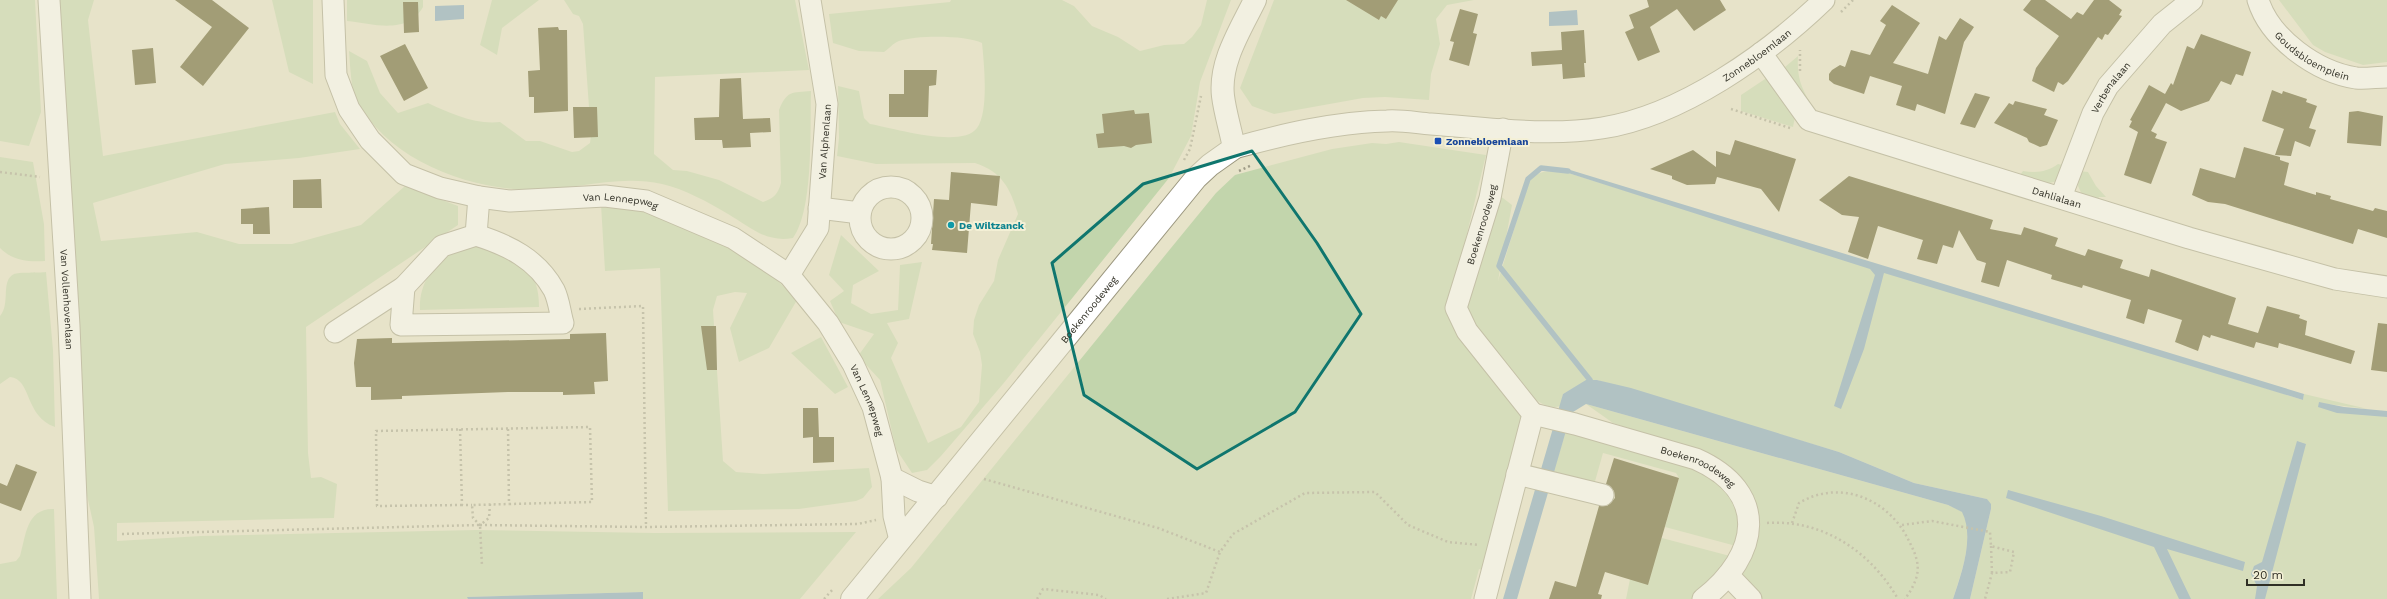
<svg xmlns="http://www.w3.org/2000/svg" width="2387" height="599" font-family="'Work Sans',sans-serif">
  <rect width="100%" height="100%" fill="#e7e3c9"/>
  <path fill="#c2d5ac" d="M0 0H35L41 112 29 146 0 141Z
    M54 0H94L88 20 103 156 335 112 340 124 360 149 299 158 225 164 93 203 101 241 197 232 239 244H292L361 225 405 186 458 206V225L306 327 308 453 311 478 321 477 337 484 334 518 117 523V541L201 536 476 530 655 533 856 532 800 599H643V592L468 597V599H99L94 527 75 441Z
    M272 0H313V84L289 72Z
    M347 0H423V7C407 35 374 24 347 21Z
    M492 0H539L502 28 497 55 480 45Z
    M564 0H795L809 70 655 77 654 154 673 170 687 171 719 180 763 202C774 198 778 194 781 183L779 110C787 90 792 93 811 91 810 127 814 210 793 238 766 243 750 227 728 214 708 202 684 189 662 184 618 174 575 190 530 190 466 189 387 159 356 99 351 89 350 63 349 51L367 61 380 93 398 113 428 103C449 113 476 125 500 122L526 141H540L572 152 579 151 590 143 591 135 583 24 579 16 573 14Z
    M951 0H1062L1074 6 1092 26 1118 37 1140 51 1164 45 1184 44 1192 37 1201 25 1207 0H1231L1200 82 1191 136 1169 178 1003 384 941 456 927 470 912 473 896 449 880 380 858 356 874 334 839 322 830 301 844 291 829 275 841 235 879 271 853 285 851 303 871 314 898 310 900 265 922 262 909 319 887 323 898 343 891 358 928 443 961 427 979 402 982 365 980 352 973 334 974 320 979 305 994 281 998 260 1018 214C1010 188 1002 172 975 163L876 164 837 156 839 138 838 86 859 91 864 118 870 124C893 128 962 149 977 128 989 112 984 63 982 43 966 35 917 35 899 41 893 43 889 49 884 52L859 51 833 43 829 14 950 2Z
    M1274 0H1474L1447 5 1436 19 1440 44 1431 74 1429 100 1385 97 1363 98 1274 114 1252 106 1240 88Z
    M2279 0H2387V62L2363 65 2325 52 2313 45Z
    M1798 56C1797 75 1800 86 1810 102L1808 103 1796 87 1785 67Z
    M1768 77 1795 117 1793 127 1741 111V95Z
    M1399 142 1486 155 1448 312 1520 407 1524 426 1485 571 1479 569 1471 599H878L911 568 1171 248 1216 193 1235 175 1332 149 1372 143 1386 144Z
    M0 157 33 162 44 224 45 261C28 262 13 261 0 248Z
    M1492 158 1508 164 1499 195 1512 205 1498 281 1529 181C1539 169 1550 171 1565 172L2303 400 2304 394 2368 409 2319 403 2387 416V599H1970L1991 509 1987 499 1914 483 1839 452 1597 380 1586 381 1563 394 1561 406C1547 410 1534 400 1525 389L1461 305Z
    M2058 164 2067 166 2061 179C2046 187 2033 183 2017 179L2023 171C2037 173 2047 172 2058 164Z
    M2079 171 2088 172 2096 186 2106 197H2099L2096 202 2083 197 2078 186Z
    M601 205 644 209 682 225 710 240 741 251 765 268 797 300 769 348 739 362 730 328 747 293 735 292 717 296 713 310 723 461 736 472 763 474 869 468 872 487 863 498 856 501 799 509 668 511 660 268 605 271Z
    M483 245C496 247 521 263 530 274 538 283 539 297 539 307L420 310C418 273 448 247 483 245Z
    M46 272 53 350 55 427C24 416 32 379 10 377L0 384V316C11 303 0 281 14 274 18 272 39 273 46 272Z
    M821 337 848 387 835 394 791 353Z
    M1586 404 1948 505 1963 512C1975 539 1961 573 1953 599H1760C1734 570 1741 569 1756 536L1731 470 1714 457 1613 423Z
    M1566 431 1699 465 1738 502 1740 526 1736 546 1665 527 1679 478 1676 473 1603 453 1594 485 1552 476Z
    M54 509 57 599H0V564L16 561 20 556C26 536 26 508 54 509Z
    M1662 538 1730 556 1695 599H1626L1630 579Z"/>
  <path fill="#6f9abd" d="M464 5V19L435 21V6Z
    M1577 10 1578 25 1549 26V12Z
    M1567 169 2304 394 2303 400 1884 273 1864 349 1841 409 1834 406 1875 275 1870 269 1565 172Z
    M1586 380H1597L1631 388 1839 452 1914 483 1987 499 1991 504V509L1970 599H1953C1961 574 1975 538 1962 512L1948 505 1586 404 1573 412 1566 431 1517 599H1503L1563 394Z
    M2319 402 2344 407 2387 411V417L2337 413 2318 407Z
    M2297 441 2306 444 2265 599H2255L2257 586 2251 574 2254 566 2262 562Z
    M2008 490 2101 516 2245 562 2243 571 2167 549 2191 599H2179L2154 547 2006 498Z
    M643 592V599H468L467 597Z"/>
  <g fill="none" stroke-linecap="round" stroke-linejoin="round">
    <path stroke="#6f9abd" stroke-width="5.5" d="M1568 171 1541 168 1528 179 1499 266 1590 380"/>
  </g>
  <path fill="#4f4713" d="M175 0H212L249 28 203 86 180 67 212 27Z
    M1346 0H1398L1386 19 1381 16 1379 20Z
    M1647 0H1720L1726 10 1694 31 1677 9 1650 27 1660 52 1638 61 1625 32 1634 28 1629 15 1649 7Z
    M2031 0H2045L2071 19 2077 12 2083 15 2094 0H2109L2122 10 2119 15 2122 16 2108 35 2105 34 2102 40 2098 37 2068 81 2063 85 2058 82 2054 92 2032 81 2036 68 2059 36 2023 10Z
    M403 2H418L419 32 404 33Z
    M1892 5 1920 23 1893 63 1928 74 1939 36 1946 40 1960 18 1974 27 1964 42 1945 114 1917 104 1915 111 1896 105 1902 86 1870 76 1864 94 1834 84 1829 80V74L1832 70 1840 65 1845 67 1851 50 1870 55 1886 25 1880 21Z
    M1460 9 1478 14 1473 33 1477 34 1469 66 1449 60 1454 42 1450 41Z
    M558 27 559 30H567L568 111 534 113V97H529L528 71 540 70 538 28Z
    M1584 30 1586 63H1584L1585 77 1563 79 1562 64 1532 66 1531 52 1562 50 1561 32Z
    M2201 34 2251 52 2243 76 2236 74 2231 85 2221 81 2209 101 2181 111 2166 103 2151 131 2157 134 2155 138 2167 142 2151 184 2124 175 2138 132 2129 127 2132 121 2130 120 2140 102 2149 85 2165 94 2171 83 2173 85 2187 46 2194 49Z
    M405 44 428 88 404 101 380 56Z
    M153 48 156 83 135 85 132 50Z
    M904 70H937L936 85 929 86 928 117H889V94H904Z
    M741 78 743 119 770 118 771 132 750 133 751 147 723 148 722 140H695L694 118 719 117 720 79Z
    M2272 90 2282 94 2283 91 2307 99 2306 102 2317 106 2309 128 2316 130 2310 147 2295 141 2291 156 2275 155 2284 129 2262 121Z
    M1975 93 1990 97 1975 128 1960 124Z
    M2015 101 2047 109 2044 115 2058 120 2047 145 2040 147 2029 142 2027 138 1994 123 2009 103 2013 105Z
    M573 107H597L598 137 574 138Z
    M1134 110 1135 114 1149 113 1152 143 1136 145 1131 148 1124 146 1098 148 1096 134 1104 133 1102 114Z
    M2358 111 2383 116 2381 146 2347 143 2349 112Z
    M1735 140 1796 159 1779 212 1761 189 1717 177 1715 184 1687 185 1672 179V176L1650 169 1693 150 1716 167V151L1730 155Z
    M2244 147 2280 157V160L2289 163 2284 185 2316 195V192L2331 196 2330 199 2373 211 2375 208 2387 211V238L2358 229 2353 244 2225 204 2208 202 2192 195 2200 168 2235 178Z
    M951 172 1000 176 997 206 971 203 967 253 932 250 933 244H931L934 199 949 200Z
    M1849 176 1993 220 1990 229 2021 235 2024 227 2058 238 2055 246 2085 256 2088 249 2123 260 2120 268 2149 277 2151 269 2236 298 2228 324 2258 333 2267 306 2300 315 2299 318 2307 321 2305 335 2355 351 2351 364 2279 343 2278 348 2256 342 2254 348 2211 335 2210 338 2203 335 2198 351 2175 342 2182 320 2148 309 2144 324 2126 318 2131 300 2083 285 2082 288 2051 279 2052 275 2007 260 1999 287 1981 282 1986 263 1977 260 1959 230 1953 248 1943 245 1937 264 1917 259 1923 240 1878 226 1868 259 1848 252 1859 217 1842 215 1819 200Z
    M321 179 322 208H293V180Z
    M269 207 270 234H253V224H241V209Z
    M2378 323 2387 324V372L2371 370Z
    M701 326H716L717 370H707Z
    M606 333 608 381 594 382 595 394 563 395V392H508L402 396V399L371 400V387H356L354 363 357 339 392 338V343L570 339V334Z
    M803 408H818L819 437H834V462L813 463V437L803 438Z
    M1614 458 1679 478 1648 585 1605 572 1598 594 1602 595 1601 599H1549L1555 581 1576 587 1599 506H1607L1615 498 1614 491 1606 484Z
    M16 464 37 472 21 511 0 503V483L7 486Z"/>
  <g fill="none" stroke-linecap="round" stroke-linejoin="round">
    <defs>
      <g id="minor">
        <path id="s1" d="M49 0 69 326 80 599"/>
        <path id="s2" d="M333 0 336 75 349 109 370 140 404 174 440 188 479 197 510 201 605 196 646 201 733 238 789 275 828 323 853 364 873 407 892 478 918 491 937 497"/>
        <path id="s3" d="M2258 0C2270 39 2317 72 2356 78 2366 79 2377 77 2387 77"/>
        <path id="s4" d="M1761 53 1809 120 2189 238 2335 279 2387 287"/>
        <path id="s5" d="M1234 148C1284 134 1336 122 1387 121 1402 120 1417 123 1431 124 1487 128 1546 137 1602 128 1681 116 1768 54 1824 0"/>
        <circle cx="891" cy="218" r="31"/>
        <path id="s6" d="M2061 197 2093 113 2108 86 2162 24 2192 0"/>
        <path d="M819 208 860 213"/>
        <path id="s7" d="M789 275 818 228 827 104 810 0"/>
        <path d="M404 287 442 246 476 235 479 197"/>
        <path d="M335 332 404 287 401 325 563 323C560 313 559 300 554 290 537 259 508 245 476 235"/>
        <path id="s8" d="M1533 414 1575 424 1696 459C1770 492 1760 555 1703 599"/>
        <path d="M1517 474 1603 495"/>
        <path d="M892 478 894 516 900 540"/>
        <path d="M1728 575 1751 599"/>
        <path id="s9" d="M1485 599 1533 414 1467 331 1456 308 1490 198 1503 129"/>
      </g>
      <g id="major">
        <path id="s10" d="M852 599 1196 178 1210 165 1234 148C1231 131 1225 113 1223 96 1219 62 1241 29 1255 0"/>
      </g>
    </defs>
    <use href="#minor" stroke="#9b977f" stroke-width="23"/>
    <use href="#major" stroke="#9b977f" stroke-width="24"/>
    <path stroke="#9e9b87" stroke-width="2.5" stroke-dasharray="2 3" stroke-linecap="butt" d="M1841 12 1853 0
      M1800 71V50
      M1731 109 1790 128
      M1184 160 1190 149 1201 96
      M1239 171 1252 165
      M0 172 40 177
      M579 309 643 306 646 527
      M460 429 462 505H472
      M984 479 1158 528 1220 552
      M490 504 489 518 480 525 473 518 472 505 509 504
      M462 505 377 506 376 431 590 427 592 502 509 504 508 428
      M1767 523C1823 519 1871 552 1898 599
      M1792 523 1799 503C1839 479 1886 498 1907 537 1913 549 1920 561 1917 575 1915 584 1910 592 1905 599
      M480 525 646 527 858 524 876 520
      M1902 525 1932 521 1990 532 1991 546 2014 552 2010 572 1992 573 1985 599
      M122 534 480 525 482 566
      M1991 546 1992 573
      M824 599 833 589
      M1037 599 1043 589 1099 595 1106 599
      M1167 599 1206 593 1220 552 1233 534 1305 493 1375 492 1408 525 1448 542 1479 545"/>
    <use href="#minor" stroke="#fff" stroke-width="21"/>
    <use href="#major" stroke="#fff" stroke-width="22"/>
  </g>
  <path d="M0 0H2387V599H0ZM1252 151 1317 243 1361 314 1295 412 1197 469 1084 395 1052 263 1143 184Z" fill="#e7e3c9" fill-opacity=".55" fill-rule="evenodd"/>
  <path fill="none" stroke="#0f766e" stroke-width="3" stroke-linejoin="round" d="M1252 151 1317 243 1361 314 1295 412 1197 469 1084 395 1052 263 1143 184Z"/>
  <rect fill="#1a4fb4" stroke="#f4f0d6" stroke-width="1.5" x="1434" y="137" width="8" height="8" rx="2"/>
  <circle fill="#0f9aa8" stroke="#f4f0d6" stroke-width="1.5" cx="951" cy="225" r="4"/>
  <g text-anchor="middle" dominant-baseline="central" stroke-width="4" stroke-linejoin="round" paint-order="stroke">
    <g font-size="10" fill="#302f25" stroke="#f4f0d6">
      <text stroke="none"><textPath href="#s3" startOffset="81">Goudsbloemplein</textPath></text>
      <text stroke="none"><textPath href="#s5" startOffset="544">Zonnebloemlaan</textPath></text>
      <text stroke="none"><textPath href="#s6" startOffset="121">Verbenalaan</textPath></text>
      <text stroke="none"><textPath href="#s7" startOffset="142">Van Alphenlaan</textPath></text>
      <text stroke="none"><textPath href="#s4" startOffset="342">Dahlialaan</textPath></text>
      <text stroke="none"><textPath href="#s2" startOffset="418">Van Lennepweg</textPath></text>
      <text stroke="none"><textPath href="#s9" startOffset="410">Boekenroodeweg</textPath></text>
      <text stroke="none"><textPath href="#s1" startOffset="300">Van Vollenhovenlaan</textPath></text>
      <text stroke="none"><textPath href="#s10" startOffset="374">Boekenroodeweg</textPath></text>
      <text stroke="none"><textPath href="#s2" startOffset="754">Van Lennepweg</textPath></text>
      <text stroke="none"><textPath href="#s8" startOffset="174">Boekenroodeweg</textPath></text>
    </g>
    <g font-size="10" font-weight="bold" fill="#164399" stroke="#f4f0d6" text-anchor="start">
      <text x="1446" y="141">Zonnebloemlaan</text>
    </g>
    <g font-size="10" font-weight="bold" fill="#0d838f" stroke="#f4f0d6" text-anchor="start">
      <text x="959" y="225">De Wiltzanck</text>
    </g>
  </g>
  <path d="M2247 579v6h57v-6" fill="none" stroke="#302f25" stroke-width="2"/>
  <text x="2253" y="579" font-size="12" fill="#302f25" stroke="#f4f0d6" stroke-width="3" paint-order="stroke">20 m</text>
</svg>
